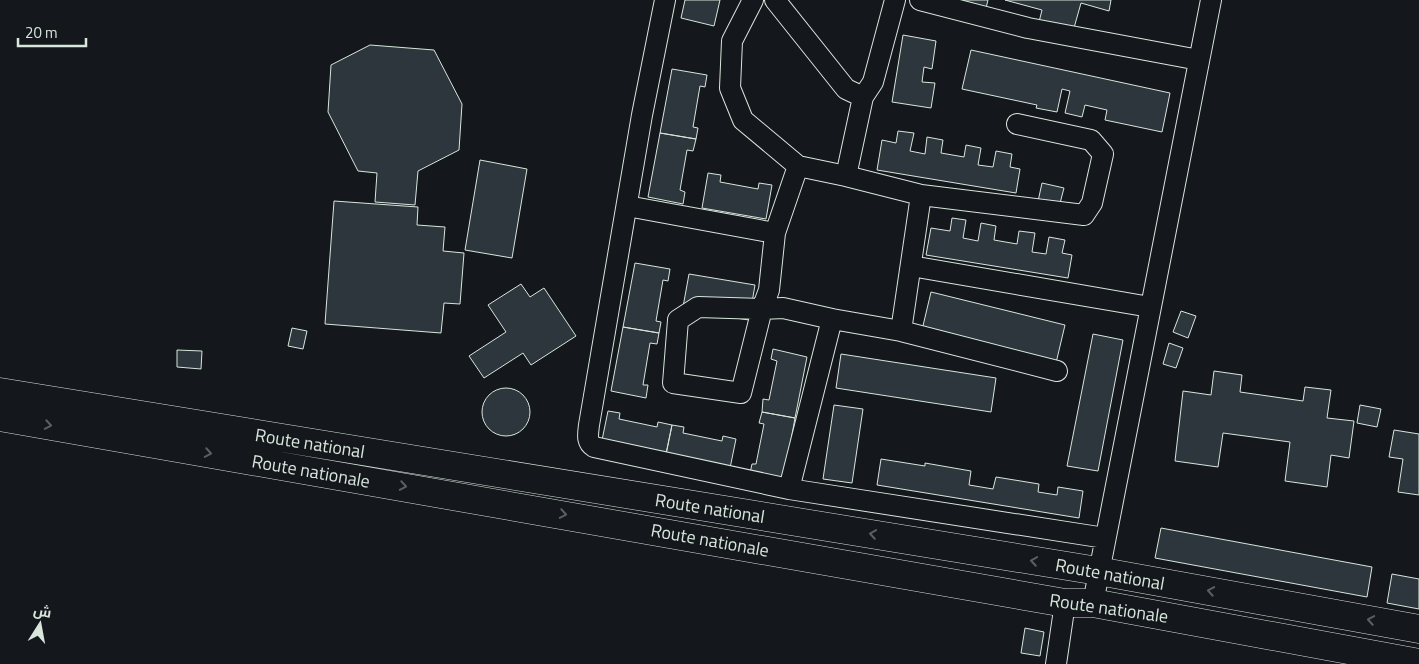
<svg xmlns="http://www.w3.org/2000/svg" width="1419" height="664" font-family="'Titillium Web',Cairo,sans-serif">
  <rect width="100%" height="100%" fill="#14181c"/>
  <path fill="#2c363c" stroke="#d8e6dc" d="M685 0H720L714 26 681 18Z
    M955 0H988L986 8Z
    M1005 0H1111L1109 11 1081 3 1072 35 1038 26 1042 10Z
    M903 35 936 41 932 69 924 67 922 82 935 83 931 108 892 102Z
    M370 45 434 50 462 104 459 150 418 171 415 205 375 202 377 173 358 171 328 112 331 65Z
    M971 50 1170 93 1162 132 1105 120 1107 110 1085 105 1082 117 1065 113 1070 91 1062 89 1057 112 1036 108 1037 105 962 89Z
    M672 69 707 75 705 87 700 86 693 127 698 128 696 139 660 133Z
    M898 131 914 133 910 151 925 154 927 137 943 140 941 153 964 157 966 145 981 148 978 165 993 167 996 151 1012 154 1010 167 1020 169 1016 193 877 170 882 140 896 143Z
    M660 133 696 139 693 151 687 150 680 190 685 192 683 204 648 197Z
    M480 160 527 169 512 258 465 250Z
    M708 173 721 175 720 182 758 189 759 183 772 185 766 219 702 208Z
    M1042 183 1064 188 1058 211 1037 206Z
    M334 201 418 207 417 225 445 227 443 251 464 253 460 304 444 303 441 333 325 324Z
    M952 218 966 220 963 238 978 241 981 223 996 226 994 240 1017 244 1019 231 1035 233 1032 252 1046 254 1049 237 1065 240 1062 253 1072 255 1068 278 926 255 931 228 950 231Z
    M635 263 670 269 668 281 663 280 656 321 661 322 659 333 623 327Z
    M689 274 755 285 749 320 736 318 737 310 683 307Z
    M521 284 530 297 544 288 576 336 531 365 523 353 484 378 469 356 506 332 488 305Z
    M931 292 1065 325 1056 363 922 330Z
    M1181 311 1196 316 1188 338 1173 332Z
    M623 327 659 333 657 344 650 343 643 385H648L646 398 611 391Z
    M292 328 307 331 303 349 288 346Z
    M1093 334 1123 340 1098 471 1067 466Z
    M1169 343 1183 348 1176 368 1163 364Z
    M773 349 807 357 795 418 762 412 763 399 769 400 777 361 771 359Z
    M177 350 202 351 201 369 177 367Z
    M841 354 996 378 991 412 836 388Z
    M1214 371 1242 375 1240 392 1303 401 1305 387 1331 390 1327 418 1354 421 1349 458 1331 455 1327 487 1285 481 1290 442 1223 433 1218 467 1175 461 1183 391 1211 395Z
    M482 412a24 24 0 1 1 48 0a24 24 0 1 1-48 0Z
    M834 405 863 409 852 483 823 479Z
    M1360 405 1381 409 1377 427 1357 423Z
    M608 411 620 413 619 419 657 427 658 422 672 425 665 459 601 445Z
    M762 412 795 418 783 484 749 478 752 464H756L764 424 759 423Z
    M672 425 684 427 683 433 722 441 723 436 736 439 729 473 665 459Z
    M1394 430 1419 434V495L1398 492 1403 459 1389 457Z
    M881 459 925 466V463L971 471 969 485 993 489 996 477 1039 484 1038 492 1057 495 1058 487 1083 491 1079 518 877 485Z
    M1161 528 1372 567 1367 597 1155 558Z
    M1392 574 1419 579V609L1387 603Z
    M1025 628 1044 632 1040 656 1021 653Z"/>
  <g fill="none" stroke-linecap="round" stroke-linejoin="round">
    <defs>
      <path id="street" d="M665 0 642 115 589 425C588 434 586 442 594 447L789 489 1105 538
        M753 0 732 41 730 88 743 120 798 166 846 176 921 195 1084 215 1092 203 1103 154 1091 140 1017 124
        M775 0 846 89 863 97
        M920 0 1028 28 1199 60
        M798 166 775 233 769 290 762 309 741 393 673 383 678 320 698 307 762 309 783 308 832 319 901 331 1057 371
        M846 176 863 97 873 82 895 0
        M627 206 775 233
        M911 266 1150 307
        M901 331 921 195
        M789 489 832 319
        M1093 603 1211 0
        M1056 664 1065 603"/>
      <path id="primary" d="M0 392 1098 571 1419 629
        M0 417 1065 603H1093L1419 663"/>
    </defs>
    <use href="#street" stroke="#d8e6dc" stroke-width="22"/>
    <use href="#primary" stroke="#d8e6dc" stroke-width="29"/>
    <use href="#street" stroke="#14181c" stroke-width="20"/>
    <use href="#primary" stroke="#14181c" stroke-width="28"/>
  </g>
  <defs><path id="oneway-chevron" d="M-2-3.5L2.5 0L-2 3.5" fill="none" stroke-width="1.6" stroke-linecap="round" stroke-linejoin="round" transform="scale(1.25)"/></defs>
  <g stroke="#59605f">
    <use href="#oneway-chevron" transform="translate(48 425) rotate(10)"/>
    <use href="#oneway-chevron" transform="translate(208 453) rotate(10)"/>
    <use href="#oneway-chevron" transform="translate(403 486) rotate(10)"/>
    <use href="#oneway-chevron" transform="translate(563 514) rotate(10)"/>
    <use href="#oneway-chevron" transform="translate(873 534) rotate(-171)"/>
    <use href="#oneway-chevron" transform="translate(1034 561) rotate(-171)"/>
    <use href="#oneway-chevron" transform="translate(1211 591) rotate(-170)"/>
    <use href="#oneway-chevron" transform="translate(1371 620) rotate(-170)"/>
  </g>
  <g text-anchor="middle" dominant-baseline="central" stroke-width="4" stroke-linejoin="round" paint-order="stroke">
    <g font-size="18" fill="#d8e6dc" stroke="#14181c">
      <text transform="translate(310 443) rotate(9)">Route national</text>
      <text transform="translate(311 471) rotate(10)">Route nationale</text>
      <text transform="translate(710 508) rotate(9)">Route national</text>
      <text transform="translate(710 540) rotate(10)">Route nationale</text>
      <text transform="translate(1110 574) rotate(10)">Route national</text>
      <text transform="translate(1109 608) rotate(8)">Route nationale</text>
    </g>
  </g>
  <g transform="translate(40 624) rotate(11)" stroke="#14181c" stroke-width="4" paint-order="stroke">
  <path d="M0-4L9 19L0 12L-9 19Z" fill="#d8e6dc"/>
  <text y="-8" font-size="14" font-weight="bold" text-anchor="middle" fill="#d8e6dc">ش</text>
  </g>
  <path d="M18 38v8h68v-8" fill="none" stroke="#d8e6dc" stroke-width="2.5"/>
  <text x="25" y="38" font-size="15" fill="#d8e6dc" stroke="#14181c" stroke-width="4" paint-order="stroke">20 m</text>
</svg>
